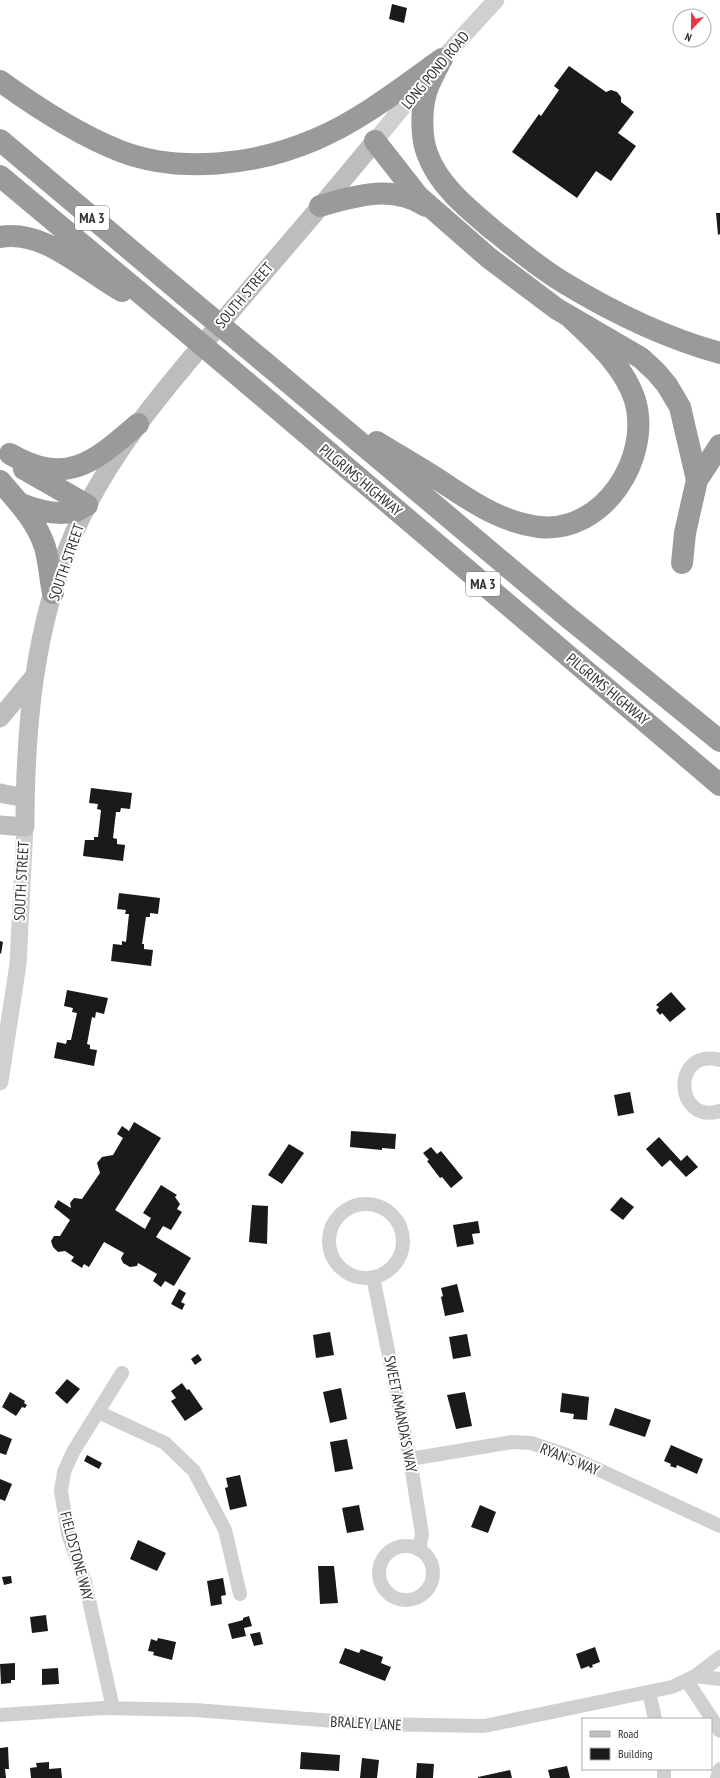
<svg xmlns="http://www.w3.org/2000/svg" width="720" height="1778" font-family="'PT Sans Narrow',sans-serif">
  <rect width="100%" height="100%" fill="#fff"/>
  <path fill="#1a1a1a" d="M392 4 407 8 404 23 389 19Z
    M569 66 606 92 611 90 617 92 621 97V102L634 112 618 133 636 146 611 181 596 171 577 198 512 152 539 114 541 116 559 90 554 86Z
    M716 213H720V234L718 235Z
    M91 788 132 793 130 809 121 808 120 812H116L113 838 117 839V844L125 845 123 861 83 856 85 840H94V837H98L101 810 97 809 98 804 89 803Z
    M119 893 160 898 158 914 150 913V917H146L142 944H144V949L153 950 151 966 111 961 113 944 122 945V941L126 942 129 914H125L126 910 117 909Z
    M0 941 3 942 1 954 0 953Z
    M67 990 108 998 104 1014 96 1012 95 1018 92 1017 87 1044 90 1045V1049L97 1050 94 1066 54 1058 57 1042 66 1044 67 1040H71L77 1013 72 1012 73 1008 64 1006Z
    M671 992 686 1009 670 1022 662 1013 660 1015 656 1010 659 1007 656 1005Z
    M630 1092 634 1113 618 1116 614 1095Z
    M134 1122 161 1138 115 1210 145 1229 151 1218 143 1213 161 1185 177 1195 175 1197 180 1204 177 1209 182 1212 171 1230 163 1226 156 1237 191 1258 174 1286 165 1281 161 1287 153 1281 157 1274 138 1263 137 1266 130 1267 123 1263 121 1258 124 1253 104 1242 89 1267 84 1264 82 1268 71 1261 74 1257 65 1251 58 1252 53 1247 51 1241 54 1236H60L70 1220 54 1207 58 1200 71 1208 70 1203 74 1198 82 1199 100 1173 97 1163 102 1157 113 1155 123 1138 117 1134 122 1126 129 1131Z
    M351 1131 396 1134 395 1149 382 1148V1150L350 1147Z
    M659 1137 681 1161 687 1155 698 1167 686 1177 670 1160 662 1167 646 1149Z
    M289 1144 304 1153 282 1184 268 1175Z
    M431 1147 437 1154 441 1151 463 1178 451 1188 442 1177 440 1178 427 1161 429 1160 423 1153Z
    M621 1197 634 1207 623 1220 610 1210Z
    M252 1205 268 1206 267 1244 249 1242Z
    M478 1221 480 1233 472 1234 474 1244 457 1247 453 1225Z
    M457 1284 464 1312 445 1316 441 1297 443 1296 441 1288Z
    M179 1289 186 1293 181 1302 185 1304 182 1310 171 1304Z
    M330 1332 334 1355 316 1358 313 1335Z
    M467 1334 471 1356 453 1359 449 1337Z
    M198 1354 202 1360 195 1365 191 1359Z
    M67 1379 80 1389 67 1404 55 1393Z
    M182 1383 187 1390 189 1389 203 1409 185 1421 171 1401 176 1398 171 1391Z
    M341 1388 347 1419 330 1423 323 1392Z
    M10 1392 25 1401 24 1403 27 1405 25 1408 22 1407 16 1416 2 1407Z
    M465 1392 472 1426 456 1429 447 1395Z
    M562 1393 589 1397 587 1420 573 1419 574 1414 560 1412Z
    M615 1408 651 1420 645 1437 609 1425Z
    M0 1434 12 1439 6 1455 0 1453Z
    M347 1439 353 1469 335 1472 330 1442Z
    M671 1445 703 1459 697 1474 677 1465 676 1468 670 1466 671 1464 664 1461Z
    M87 1455 102 1463 99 1469 84 1461Z
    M240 1475 247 1506 230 1510 225 1488 228 1487 226 1478Z
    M0 1479 12 1484 5 1501 0 1499Z
    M359 1505 364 1530 347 1533 342 1508Z
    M480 1505 496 1512 488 1533 471 1527Z
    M138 1540 166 1553 157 1571 130 1559Z
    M318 1566H334L338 1603 320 1604Z
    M11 1576 12 1583 4 1585 2 1577Z
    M223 1578 226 1595 221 1596 222 1604 211 1606 207 1581Z
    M46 1615 48 1631 32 1633 30 1617Z
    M249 1616 252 1626 244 1628 246 1636 232 1639 228 1624 243 1620V1618Z
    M260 1632 263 1644 254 1646 250 1634Z
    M158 1638 176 1642 172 1660 153 1655 154 1652 148 1651 151 1639 157 1641Z
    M595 1647 600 1662 592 1665 593 1667 590 1668 589 1666 581 1669 576 1654Z
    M345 1648 359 1653 361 1649 383 1657 381 1663 391 1667 385 1681 339 1663Z
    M15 1663V1680H11V1683L1 1684 0 1664Z
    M58 1668 59 1684 42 1685V1669Z
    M8 1747 9 1769H5L6 1778H0V1748Z
    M301 1752 340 1755 339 1771 300 1769Z
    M362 1758 379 1760 377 1778H360Z
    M49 1762V1769L61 1768 62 1778H31L30 1768 37 1767 36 1763Z
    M417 1763 434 1764 433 1778H416Z
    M567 1766 570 1778H550L548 1770Z
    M510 1770 512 1778H478V1777Z"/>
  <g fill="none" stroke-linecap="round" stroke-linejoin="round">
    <path stroke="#d0d0d0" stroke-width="14" d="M720 1060C671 1047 674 1125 720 1111
      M329 1241a37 37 0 1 1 74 0a37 37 0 1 1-74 0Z
      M373 1277 410 1459 422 1534 419 1550
      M98 1412 165 1443 194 1471 225 1530 240 1594
      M410 1459 512 1442 531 1443 567 1455 720 1526
      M379 1573a27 27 0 1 1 54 0a27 27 0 1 1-54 0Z
      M695 1676 720 1679
      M687 1681 720 1731
      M649 1692 655 1719
      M113 1708 85 1582 68 1534 61 1491 64 1472 73 1452 122 1373
      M0 1715 104 1708 195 1710 372 1724 484 1726 672 1687 695 1676 720 1657
      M664 1769V1778
      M717 1778 720 1769"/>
    <path stroke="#d0d0d0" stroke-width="17" d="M375 141 442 59 496 0
      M0 1082 18 964 25 827"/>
    <path stroke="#bdbdbd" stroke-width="19" d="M0 718 33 678
      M0 793 25 798
      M0 825 25 827C25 727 34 626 74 533 107 457 161 393 215 330 268 267 323 205 375 141"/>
    <path stroke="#9a9a9a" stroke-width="22" d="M441 60C436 71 429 82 426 93 421 110 421 137 427 153 438 185 468 209 493 230 517 249 540 269 566 284 614 313 666 338 720 353
      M0 81C36 107 79 135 120 151 180 174 255 165 314 140 360 121 401 88 442 59
      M0 140 184 295
      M375 141 418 196 489 258 557 309 641 358 656 372 667 385 680 407 697 480
      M0 176 170 318
      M320 206C355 196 392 184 426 206
      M0 237C45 229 85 271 122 291
      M263 361 564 614 720 741
      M246 382 720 785
      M377 442C398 455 419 467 439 480 471 501 500 522 539 527 603 534 652 458 635 400 624 366 596 342 571 318
      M10 454C67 487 94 462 138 424
      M24 469 87 505
      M0 481C18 502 36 520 45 547 49 562 50 578 53 593
      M21 504C36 510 55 515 72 512 77 511 82 507 87 505
      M682 563 685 533 697 480 720 445"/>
    <path stroke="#9a9a9a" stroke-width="22" d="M184 295 263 361
      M170 318 246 382"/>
  </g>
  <g text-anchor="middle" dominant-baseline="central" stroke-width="4" stroke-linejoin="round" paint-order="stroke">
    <g fill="#fff" stroke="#707070" stroke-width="1">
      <rect x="75" y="206" width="34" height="24" rx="3"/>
      <rect x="466" y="572" width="34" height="24" rx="3"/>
    </g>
    <g font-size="14" font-weight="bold" fill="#333">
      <text x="92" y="218">MA 3</text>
      <text x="483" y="584">MA 3</text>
    </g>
    <g font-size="15" fill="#333" stroke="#fff">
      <text transform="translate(435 70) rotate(-50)">LONG POND ROAD</text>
      <text transform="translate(244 295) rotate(-50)">SOUTH STREET</text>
      <text transform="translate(361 480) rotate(40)">PILGRIMS HIGHWAY</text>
      <text transform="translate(66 562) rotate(-71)">SOUTH STREET</text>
      <text transform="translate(608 689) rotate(40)">PILGRIMS HIGHWAY</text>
      <text transform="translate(21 881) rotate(-87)">SOUTH STREET</text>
      <text transform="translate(401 1414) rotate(79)">SWEET AMANDA'S WAY</text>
      <text transform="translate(570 1459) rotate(22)">RYAN'S WAY</text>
      <text transform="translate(77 1556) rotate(75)">FIELDSTONE WAY</text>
      <text transform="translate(366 1723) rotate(3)">BRALEY LANE</text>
    </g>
  </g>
  <rect x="582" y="1718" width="130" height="52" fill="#ffffff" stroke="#adadad"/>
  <rect x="590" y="1731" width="20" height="6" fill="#bdbdbd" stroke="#adadad"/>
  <text x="618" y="1738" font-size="12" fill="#333333">Road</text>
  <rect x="590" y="1748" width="20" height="12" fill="#1a1a1a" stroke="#adadad"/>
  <text x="618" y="1758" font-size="12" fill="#333333">Building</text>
  <g transform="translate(692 28) rotate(202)"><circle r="19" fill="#ffffff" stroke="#adadad"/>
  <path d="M0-3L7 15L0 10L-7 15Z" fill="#e63946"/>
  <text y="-6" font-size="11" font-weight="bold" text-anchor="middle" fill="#333333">N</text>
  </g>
</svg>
